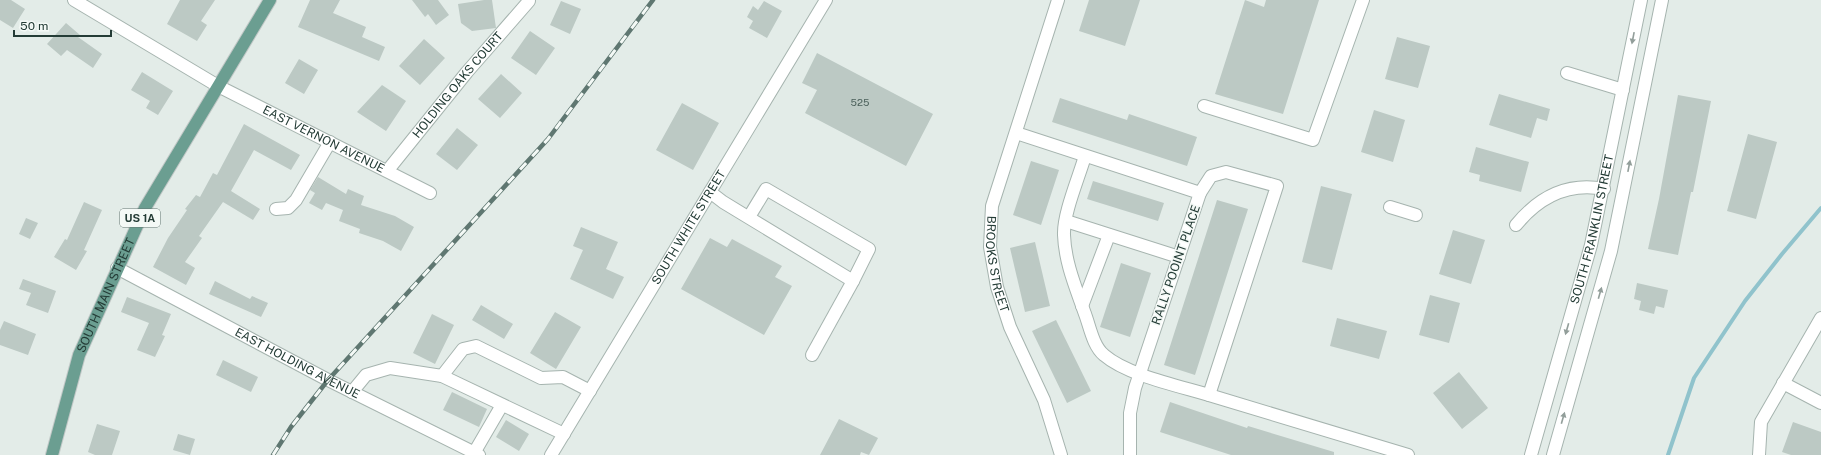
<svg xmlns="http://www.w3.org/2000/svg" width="1821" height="455" font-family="'Public Sans',sans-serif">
  <rect width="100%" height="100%" fill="#e3ece8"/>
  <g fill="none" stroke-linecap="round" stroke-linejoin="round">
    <path stroke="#90c3cc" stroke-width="4" d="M1668 455 1694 378 1745 301 1782 254 1821 208"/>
  </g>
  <path fill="#bcc9c4" d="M0 0H11L25 9 13 28 0 20Z
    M180 0H215L201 21 207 25 197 41 167 24Z
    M310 0H340L333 13 366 27 362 37 385 47 379 61 298 27Z
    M412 0H438L449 15 436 25 428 14 425 17Z
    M484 0H492L496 28 472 31 461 23 458 4Z
    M1089 0H1140L1125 46 1079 31Z
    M1245 0 1264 7 1266 0H1319L1283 114 1215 94Z
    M561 1 581 9 570 34 550 25Z
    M764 1 782 11 767 38 749 28 753 21 747 17 753 6 758 10Z
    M66 23 80 35 78 37 102 54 93 68 67 50 61 56 47 44Z
    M530 31 555 48 536 75 511 58Z
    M1397 37 1430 46 1418 88 1385 79Z
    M424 39 445 58 420 85 399 66Z
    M817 53 933 114 906 166 805 113 817 90 802 83Z
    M299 59 318 70 304 94 285 83Z
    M142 72 173 91 158 115 146 108 150 101 131 90Z
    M501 74 522 93 500 118 478 99Z
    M382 85 406 101 386 131 357 112Z
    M1499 94 1550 109 1547 121 1537 118 1531 138 1489 125Z
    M1678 95 1711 101 1693 192H1691L1678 255 1648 249 1659 199Z
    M1060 98 1127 120 1129 114 1197 137 1187 166 1052 122Z
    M682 103 719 123 693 170 656 150Z
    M1374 110 1405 120 1393 162 1361 152Z
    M244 124 300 155 291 170 254 150 231 191 260 209 253 220 223 202 199 236 202 238 185 262 195 268 186 285 153 267 168 238 187 210 185 209 196 195 200 197 213 173 217 175Z
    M457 128 478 145 457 170 436 154Z
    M1748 134 1777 142 1756 219 1727 211Z
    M1476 147 1529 162 1521 192 1479 181 1480 175 1469 172Z
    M1031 161 1059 170 1041 225 1013 215Z
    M318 177 346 194 348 189 364 196 361 205 395 216 414 227 401 251 383 241 359 233 360 229 339 221 343 210 326 203 322 210 309 203 315 193 310 190Z
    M1093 181 1164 203 1158 221 1087 199Z
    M1321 186 1352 194 1332 270 1302 262Z
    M1217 200 1248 209 1195 375 1164 365Z
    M84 202 102 210 84 250 87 251 76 270 54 257 65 239 67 240Z
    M26 218 38 223 30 239 19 234Z
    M581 227 618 242 606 269 624 277 613 299 570 279 583 250 573 246Z
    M1453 230 1485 240 1471 284 1439 274Z
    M710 238 727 247 732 239 782 266 775 277 792 286 764 335 681 289Z
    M1035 242 1050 306 1025 312 1010 248Z
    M1121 263 1151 273 1130 337 1100 327Z
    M23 279 56 291 48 313 26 305 31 293 19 289Z
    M215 281 250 299 252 296 268 303 261 317 209 294Z
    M1637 283 1668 290 1664 308 1656 306 1654 314 1639 310 1641 301 1634 299Z
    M1430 295 1460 303 1449 343 1419 335Z
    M127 297 171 314 162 335 165 336 155 357 137 350 149 323 121 312Z
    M481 305 513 324 504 339 472 320Z
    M555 312 581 327 556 369 530 353Z
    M432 314 454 325 435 364 413 353Z
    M1337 318 1387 331 1379 359 1330 346Z
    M1056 320 1091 391 1067 403 1032 331Z
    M4 321 36 334 28 355 0 345V330Z
    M223 360 258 377 251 392 216 375Z
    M1459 372 1488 408 1462 429 1433 393Z
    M452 392 487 409 479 427 443 410Z
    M1170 402 1247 428 1248 426 1334 452V455H1231L1160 432Z
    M839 419 878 438 869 455 861 452 860 455H820Z
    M506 420 529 434 519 451 496 437Z
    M1793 422 1821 432V455H1791L1782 452Z
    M97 424 120 431 112 455H95L88 452Z
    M178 434 195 439 190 455 173 450Z"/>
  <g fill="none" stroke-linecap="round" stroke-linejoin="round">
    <defs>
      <g id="minor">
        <path id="s1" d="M74 0 218 86 430 193"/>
        <path id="s2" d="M1058 0 992 206 990 247 997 287 1010 327 1044 400 1061 455"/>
        <path d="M1567 73 1623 90"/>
        <path d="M1204 106 1313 140 1363 0"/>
        <path d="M1016 133 1200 193 1135 388 1130 413V455"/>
        <path d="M1085 156C1079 177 1063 214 1064 235 1065 263 1076 288 1085 314 1090 327 1093 346 1104 355 1127 375 1179 386 1209 395L1277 186 1226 172 1211 176 1200 193"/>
        <path id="s3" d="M388 170 467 72 529 1"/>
        <path d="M710 192 723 202 853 281 869 249 766 189 749 217"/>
        <path d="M1390 207 1416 215"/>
        <path d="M276 209 288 208 296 200 330 142"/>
        <path d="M1066 221 1179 257"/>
        <path d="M1516 225C1539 197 1567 182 1604 189"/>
        <path id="s4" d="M117 268 328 380 479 455"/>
        <path d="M1082 306 1109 235"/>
        <path d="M812 355 853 281"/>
        <path d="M442 376 463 349 476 346 541 378 563 377 590 391"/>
        <path d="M1783 383 1821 403"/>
        <path d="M352 392 366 375 390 368 442 376 564 434"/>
        <path d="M1209 395 1408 455"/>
        <path d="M474 453 502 405"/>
        <path id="s5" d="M551 455 826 0"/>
        <path id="s6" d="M1531 455 1591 245 1641 0"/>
        <path d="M1553 455 1611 251 1662 0"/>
        <path d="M1759 455 1761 422 1821 318"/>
      </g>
      <g id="major">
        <path id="s7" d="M52 455 79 355 145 208 270 0"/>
      </g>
    </defs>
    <use href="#minor" stroke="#a6b4af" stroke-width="14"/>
    <use href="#major" stroke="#c2c8c7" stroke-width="14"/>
    <use href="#minor" stroke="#fff" stroke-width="12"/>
    <use href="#major" stroke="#6b9e91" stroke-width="12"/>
    <defs>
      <path id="rail" d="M273 455 291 427 328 380 548 139 653 0"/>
    </defs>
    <use href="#rail" stroke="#5f7771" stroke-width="4.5"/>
    <use href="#rail" stroke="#f4f9f6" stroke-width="3" stroke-dasharray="9" stroke-linecap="butt"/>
  </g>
  <defs><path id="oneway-solid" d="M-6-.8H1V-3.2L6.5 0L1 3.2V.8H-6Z"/></defs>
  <g fill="#929e9a">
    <use href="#oneway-solid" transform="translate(1633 38) rotate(101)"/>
    <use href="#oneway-solid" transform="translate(1629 166) rotate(-79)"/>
    <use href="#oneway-solid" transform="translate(1600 293) rotate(-74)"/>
    <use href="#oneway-solid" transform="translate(1567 329) rotate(106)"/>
    <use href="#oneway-solid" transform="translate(1563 418) rotate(-74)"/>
  </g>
  <g text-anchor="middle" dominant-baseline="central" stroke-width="3" stroke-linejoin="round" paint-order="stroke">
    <g font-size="10" fill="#4a5f5a">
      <text x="860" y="102">525</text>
    </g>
    <rect fill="#f4f9f6" stroke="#627570" stroke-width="1" x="120" y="209" width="40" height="18" rx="3"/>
    <g font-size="11" font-weight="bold" fill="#243c36">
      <text x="140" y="218">US 1A</text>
    </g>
    <g font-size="12" fill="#243c36" stroke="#f4f9f6">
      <text stroke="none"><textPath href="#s3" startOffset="110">HOLDING OAKS COURT</textPath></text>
      <text stroke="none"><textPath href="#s1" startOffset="286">EAST VERNON AVENUE</textPath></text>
      <text stroke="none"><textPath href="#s5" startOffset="266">SOUTH WHITE STREET</textPath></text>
      <text stroke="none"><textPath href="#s6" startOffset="234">SOUTH FRANKLIN STREET</textPath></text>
      <text stroke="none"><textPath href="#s2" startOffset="275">BROOKS STREET</textPath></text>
      <text transform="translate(1176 265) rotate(-71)">RALLY POOINT PLACE</text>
      <text stroke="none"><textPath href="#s7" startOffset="169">SOUTH MAIN STREET</textPath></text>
      <text stroke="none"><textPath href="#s4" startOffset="204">EAST HOLDING AVENUE</textPath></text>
    </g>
  </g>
  <path d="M14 30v6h97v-6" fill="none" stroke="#243c36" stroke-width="2"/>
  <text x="20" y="30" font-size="12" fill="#243c36" stroke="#f4f9f6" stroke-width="3" paint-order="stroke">50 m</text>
</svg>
